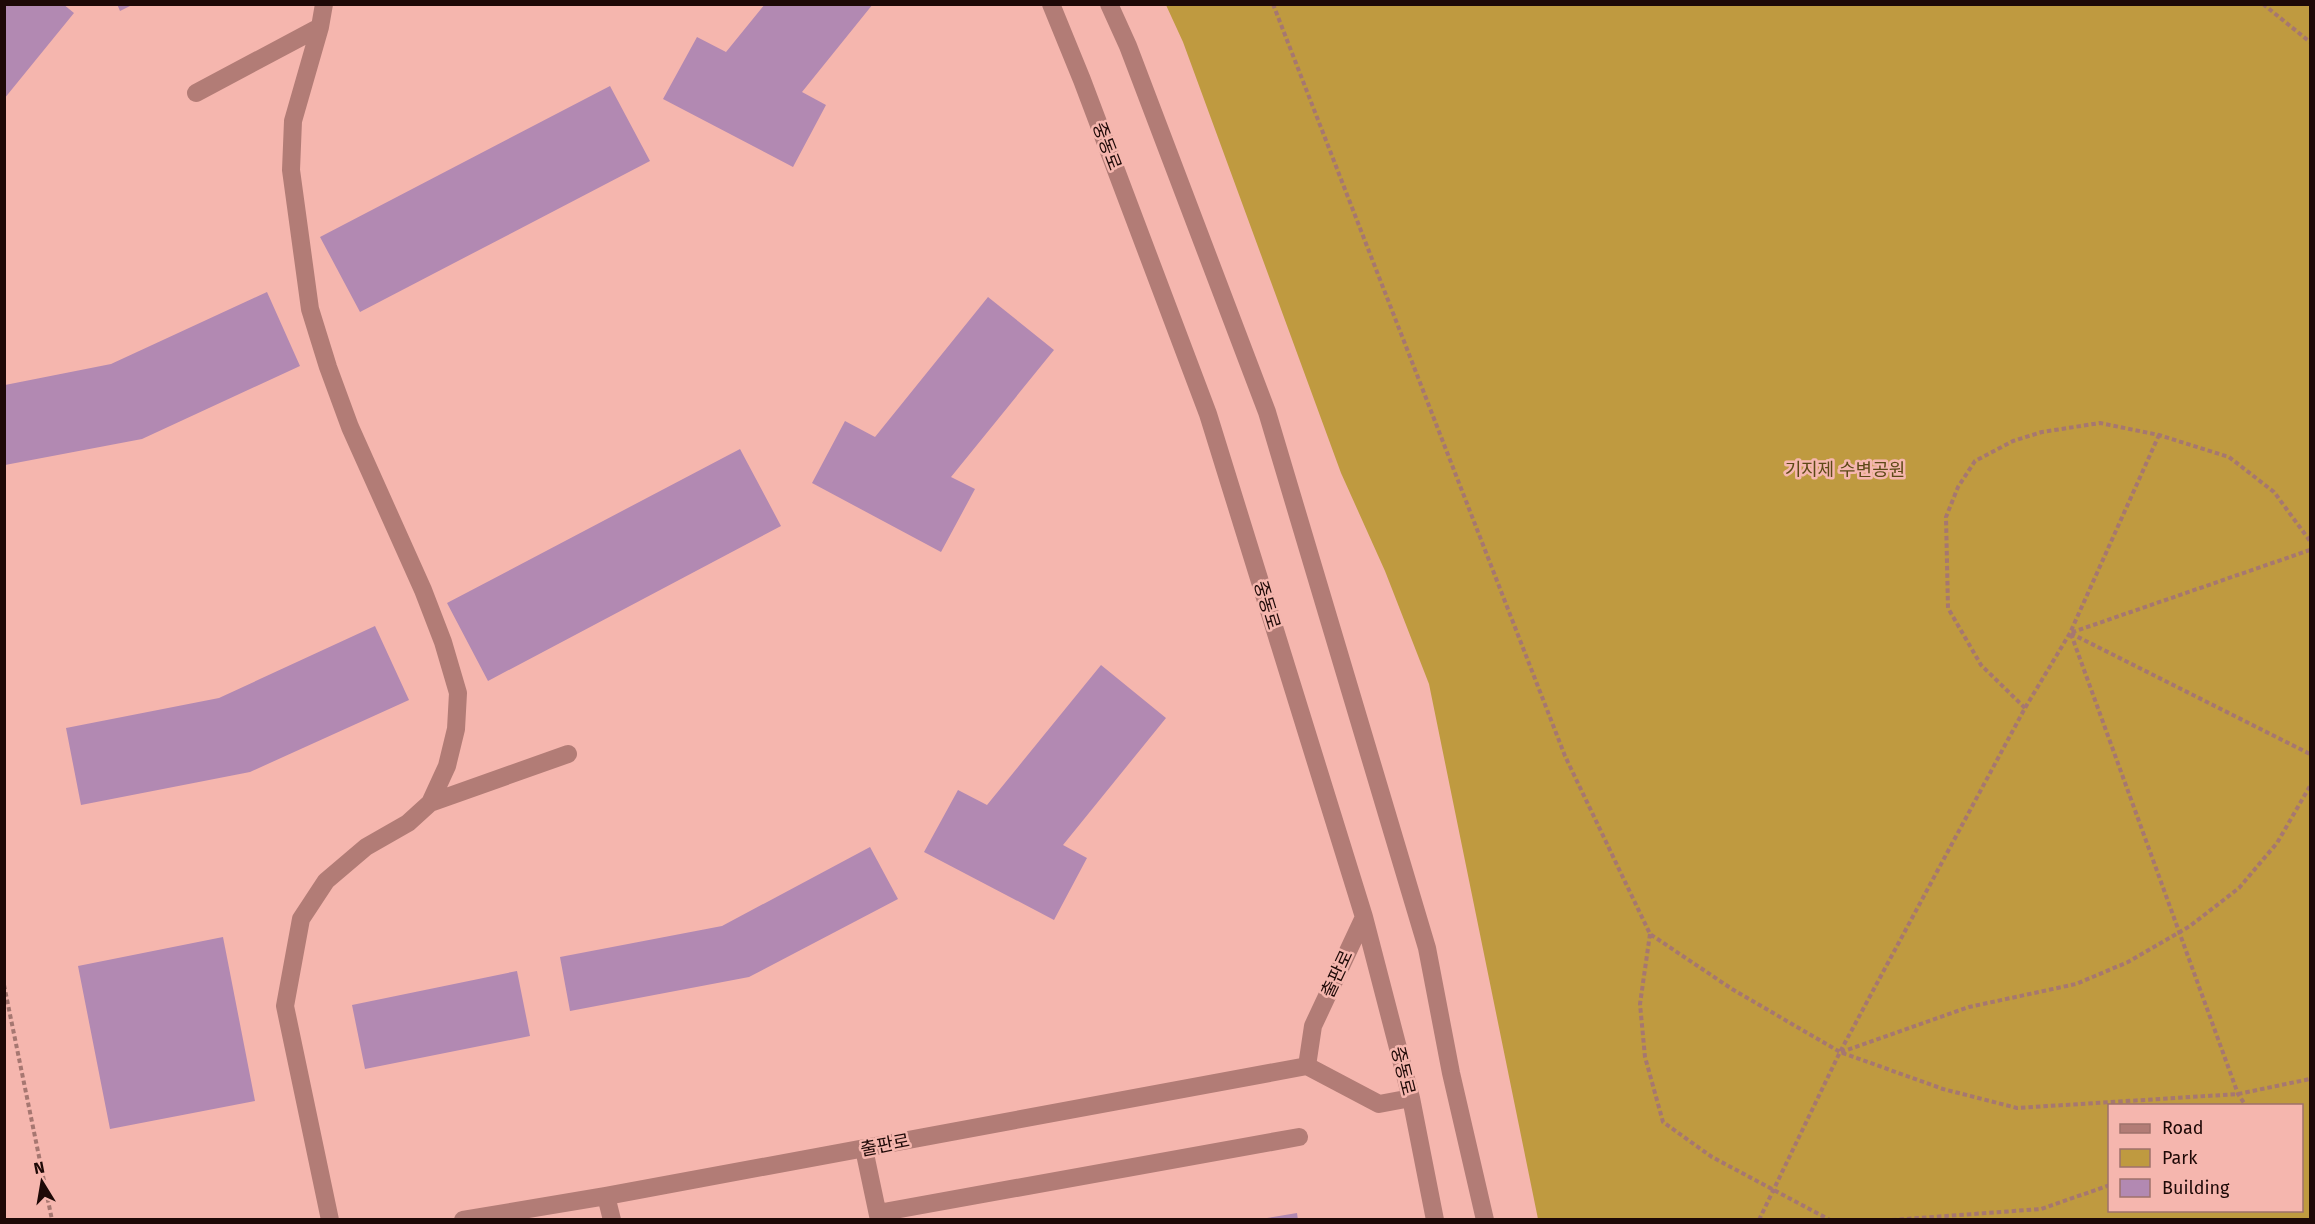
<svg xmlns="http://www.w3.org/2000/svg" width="2315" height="1224" font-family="'Fira Sans','Noto Sans KR',sans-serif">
  <rect width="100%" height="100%" fill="#f5b6ae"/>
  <path fill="#bf9a40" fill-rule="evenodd" d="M1166 5H2310V1219H1538L1429 684 1385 571 1341 473 1183 42ZM2110 1106H2302V1210H2110Z"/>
  <path fill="#b289b2" d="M4 4H63L74 13 4 99Z
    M117 4H134L120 11Z
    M765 4H873L802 92 826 105 793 167 663 99 697 37 726 52Z
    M610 86 650 161 360 312 320 237Z
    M267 292 300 366 142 439 5 465V385L111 364Z
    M988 297 1054 350 951 477 975 489 941 552 812 483 845 421 875 437Z
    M740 449 781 526 488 681 447 603Z
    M375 626 409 700 250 772 81 805 66 728 219 698Z
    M1101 665 1166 718 1063 845 1087 858 1054 920 924 852 958 790 987 805Z
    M870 847 898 899 749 977 570 1011 560 957 722 926Z
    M223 937 255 1101 110 1129 78 966Z
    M517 971 530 1036 365 1069 352 1005Z
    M1297 1213 1298 1220H1267V1218Z"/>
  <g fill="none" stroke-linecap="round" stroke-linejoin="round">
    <path stroke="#a67771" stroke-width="4" stroke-dasharray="4.5 3" stroke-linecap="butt" d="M1273 4 1565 756 1650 934 1732 989 1840 1052 1943 1089 2017 1108 2238 1094 2310 1079
      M2263 4 2310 42
      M2310 550 2070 633 2310 754
      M2071 634 2238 1094 2246 1106
      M2025 708 1981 665 1948 608 1946 517 1958 487 1975 461 2013 441 2042 432 2100 423 2159 435 2229 457 2274 492 2310 541
      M1650 934 1640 1004 1645 1057 1663 1122 1712 1157 1830 1220
      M4 985 52 1220
      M1841 1052 1969 1007 2076 984 2128 962 2190 926 2239 888 2277 843 2310 786
      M1759 1220 1840 1052 2025 708 2070 633 2159 435
      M1892 1220 2041 1209 2110 1185"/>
    <path stroke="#b27c76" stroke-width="18" d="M324 4 320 27 293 121 291 170 310 309 328 367 350 427 423 590 443 642 458 693 456 729 447 766 430 803 408 823 366 847 326 881 301 919 285 1006 330 1220
      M1051 4 1082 80 1208 414 1364 917 1411 1098 1435 1220
      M1109 4 1128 46 1267 412 1427 948 1451 1073 1485 1220
      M196 93 320 27
      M430 803 568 754
      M1307 1066 1313 1026 1364 917
      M864 1149 879 1220
      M606 1196 612 1220
      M878 1213 1299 1137
      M463 1220 606 1196 1307 1066 1379 1104 1411 1098"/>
  </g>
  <g text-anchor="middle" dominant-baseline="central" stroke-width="5" stroke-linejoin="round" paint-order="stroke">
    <g font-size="18" fill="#1e0907" stroke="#f5b6ae">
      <text transform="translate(1107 146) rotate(69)">중동로</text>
      <text transform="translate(1267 605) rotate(73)">중동로</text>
      <text transform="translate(1337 974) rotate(-65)">출판로</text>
      <text transform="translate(1403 1071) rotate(76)">중동로</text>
      <text transform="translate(885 1145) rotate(-11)">출판로</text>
    </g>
    <g font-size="18" fill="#5d4916" stroke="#f5b6ae">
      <text x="1845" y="470">기지제 수변공원</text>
    </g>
  </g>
  <rect width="2315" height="1224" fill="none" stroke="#1e0907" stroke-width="12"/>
  <rect x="2108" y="1104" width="195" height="108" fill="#f5b6ae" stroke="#9f716b" stroke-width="1.5"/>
  <rect x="2120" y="1124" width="30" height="9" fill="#b27c76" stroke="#9f716b" stroke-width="1.5"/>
  <text x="2162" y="1134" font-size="18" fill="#1e0907">Road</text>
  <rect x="2120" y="1149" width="30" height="18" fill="#bf9a40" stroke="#9f716b" stroke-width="1.5"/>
  <text x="2162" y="1164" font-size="18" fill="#1e0907">Park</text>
  <rect x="2120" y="1179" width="30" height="18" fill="#b289b2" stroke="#9f716b" stroke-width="1.5"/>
  <text x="2162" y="1194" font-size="18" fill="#1e0907">Building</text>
  <g transform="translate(42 1182) rotate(349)" stroke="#f5b6ae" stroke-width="4.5" paint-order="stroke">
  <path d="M0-4.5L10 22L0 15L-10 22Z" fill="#1e0907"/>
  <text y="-9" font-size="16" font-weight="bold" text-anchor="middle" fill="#1e0907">N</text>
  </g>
</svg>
